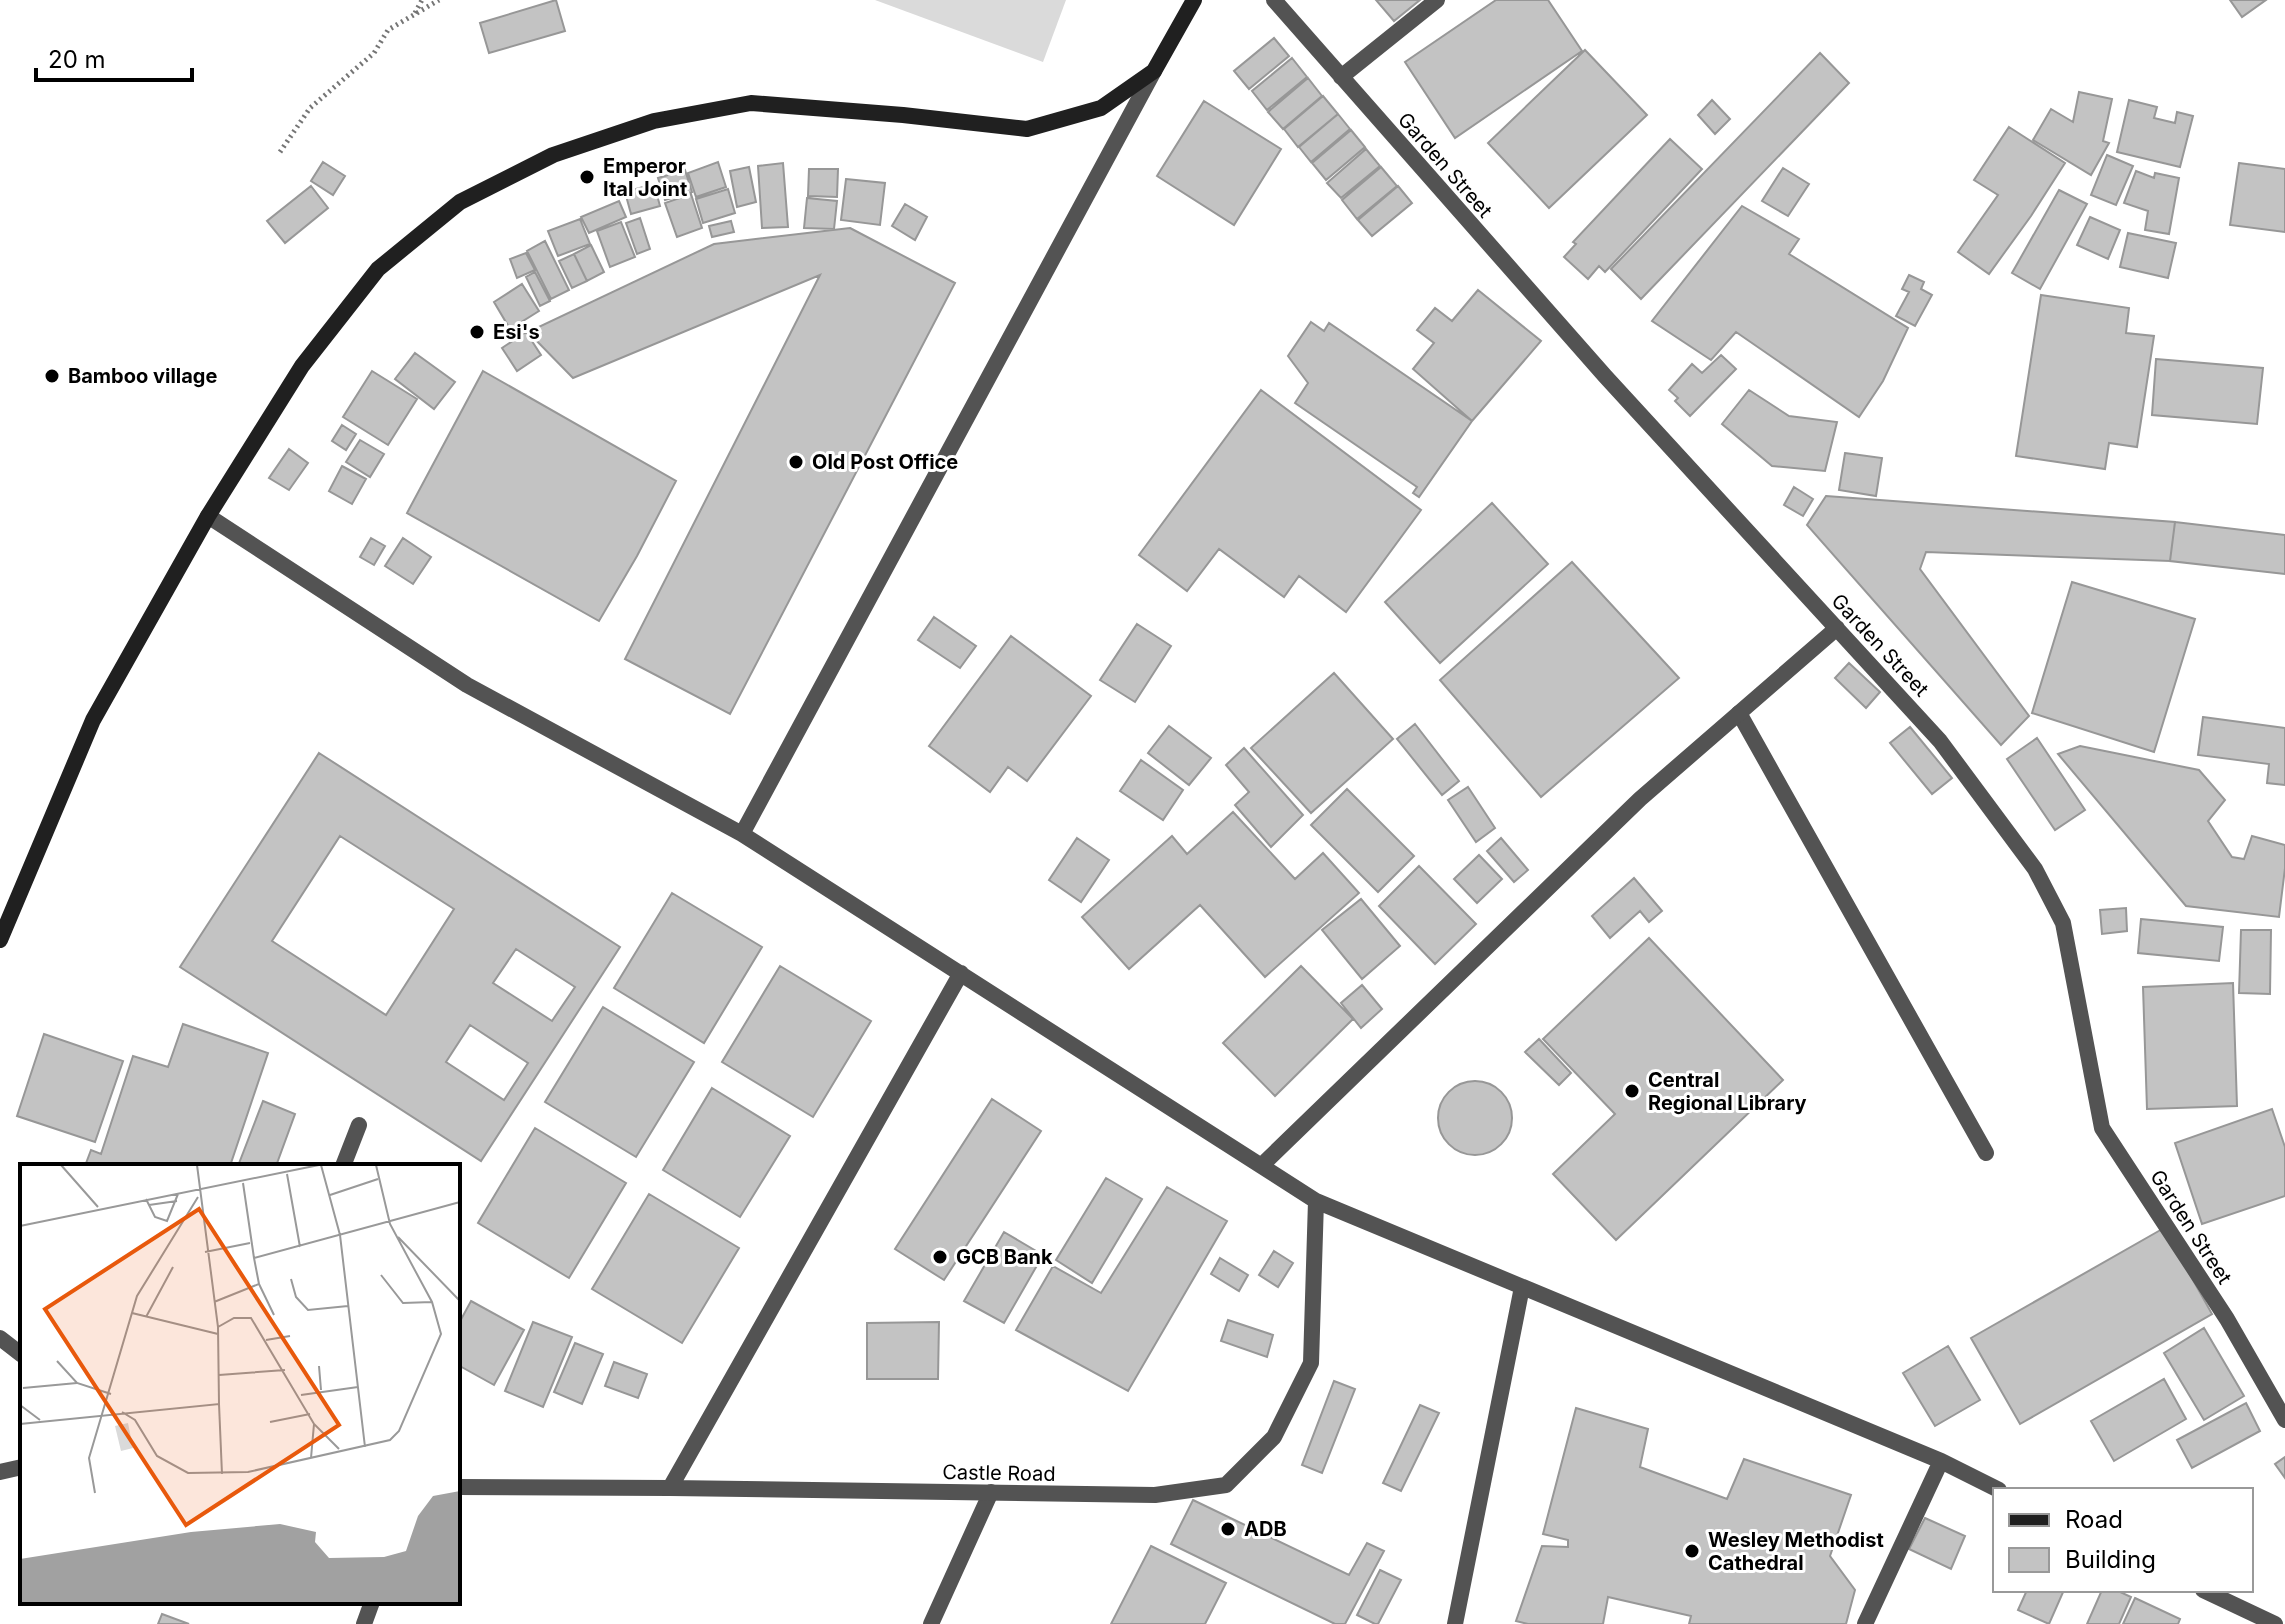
<svg xmlns="http://www.w3.org/2000/svg" width="2285" height="1624" viewBox="0 0 2285 1624" font-family="Inter,sans-serif">
  <style>
    .green { fill: #dadada }
    .building { fill: #c3c3c3; stroke: #979797; stroke-width: 2; fill-rule: evenodd }
    .lines { fill: none; stroke-linecap: round; stroke-linejoin: round }
    .path { stroke: #757575; stroke-width: 5; stroke-dasharray: 2 4; stroke-linecap: butt }
    .lane { stroke: #535353; stroke-width: 16 }
    .street { stroke: #535353; stroke-width: 16 }
    .secondary { stroke: #202020; stroke-width: 16 }
    .poi-dot { fill: #000; stroke: #fff; stroke-width: 3 }
    .labels { text-anchor: middle; dominant-baseline: central; stroke-width: 6; stroke-linejoin: round; paint-order: stroke }
    .street-label { font-size: 20px; fill: #000; stroke: #fff }
    .poi-label { font-size: 20px; font-weight: bold; fill: #000; stroke: #fff; text-anchor: start }
    .inset-road { fill: none; stroke: #999; stroke-width: 2 }
    .view { fill: #e8590c; fill-opacity: 0.15; stroke: #e8590c; stroke-width: 4 }
    .inset-edge { fill: none; stroke: #000; stroke-width: 4 }
  </style>
  <rect width="100%" height="100%" fill="#fff"/>
  <!-- green -->
  <path class="green" d="M875,0H1066L1043,62Z"/>
  <!-- building -->
  <path class="building" d="M556,0L565,31L489,53L480,23Z
    M1376,0H1420L1394,21Z
    M1496,0H1548L1582,51L1455,138L1405,62Z
    M2230,0H2266L2242,17Z
    M1274,38L1289,56L1249,89L1234,71Z
    M1585,50L1647,115L1549,208L1488,143Z
    M1820,53L1849,83L1641,299L1611,269Z
    M1292,58L1307,77L1267,110L1252,91Z
    M1308,78L1322,96L1283,129L1268,112Z
    M2079,92L2112,99L2103,141L2109,143L2091,175L2033,140L2051,109L2073,122Z
    M1323,96L1338,114L1298,147L1284,129Z
    M1712,100L1730,119L1715,134L1698,115Z
    M2129,100L2157,107L2154,118L2175,123L2177,112L2193,116L2180,167L2117,152Z
    M1204,101L1281,149L1234,225L1157,176Z
    M1338,114L1350,129L1311,162L1299,147Z
    M2009,127L2065,163L2031,216L1989,274L1958,252L1998,195L1974,180Z
    M1351,130L1365,147L1326,180L1312,163Z
    M1670,139L1702,169L1605,272L1599,266L1588,279L1564,257L1576,244L1573,242Z
    M1366,149L1380,166L1341,198L1327,183Z
    M2107,155L2133,166L2116,205L2091,195Z
    M323,162L345,176L333,195L311,181Z
    M718,162L726,187L696,197L688,173Z
    M783,163L788,227L762,228L758,166Z
    M2239,163L2285,169V232L2230,225Z
    M749,167L756,202L737,207L730,171Z
    M1381,167L1397,186L1357,219L1342,200Z
    M1783,168L1809,184L1788,216L1762,201Z
    M809,169H838L837,197L808,196Z
    M685,170L692,192L665,200L658,178Z
    M2136,171L2154,178L2155,173L2179,178L2169,234L2145,230L2148,211L2124,203Z
    M846,179L885,183L880,225L841,220Z
    M654,184L660,206L631,214L625,192Z
    M311,186L328,208L285,243L267,221Z
    M1398,186L1412,203L1372,236L1358,220Z
    M728,189L735,213L703,223L696,199Z
    M2059,190L2087,204L2040,289L2012,273Z
    M691,194L702,228L677,237L665,203Z
    M807,198L837,201L834,229L804,228Z
    M619,201L626,217L589,233L581,217Z
    M905,204L927,217L915,240L892,226Z
    M1742,206L1799,239L1789,254L1908,328L1883,381L1859,417L1736,332L1711,360L1652,321Z
    M2090,217L2120,230L2108,259L2077,245Z
    M640,218L650,249L637,254L626,223Z
    M580,219L590,244L558,256L548,231Z
    M731,221L734,232L712,237L709,226Z
    M621,222L635,257L610,267L597,231Z
    M850,228L955,283L730,714L625,659L820,275L573,378L528,332L714,244Z
    M2128,233L2176,243L2168,278L2120,267Z
    M545,241L569,290L551,299L527,251Z
    M591,245L604,272L587,281L574,254Z
    M526,253L535,270L517,278L510,259Z
    M574,254L587,281L572,288L559,261Z
    M535,272L550,301L540,306L526,277Z
    M1909,275L1924,282L1921,289L1932,295L1915,326L1896,316L1909,292L1902,289Z
    M522,284L539,311L510,329L494,302Z
    M1478,290L1541,341L1472,421L1413,369L1434,343L1417,330L1435,308L1452,321Z
    M2041,295L2129,308L2126,333L2154,336L2137,447L2109,443L2105,469L2016,456Z
    M1311,322L1324,331L1329,323L1472,421L1419,497L1413,493L1417,487L1295,403L1308,383L1288,356Z
    M526,332L541,355L517,371L502,348Z
    M415,353L455,382L434,409L395,379Z
    M1721,355L1736,369L1690,416L1675,401L1678,398L1669,390L1692,364L1702,373Z
    M2156,359L2263,368L2257,424L2152,415Z
    M372,371L417,399L388,445L343,417Z
    M483,371L676,481L637,556L599,621L407,513Z
    M1261,390L1421,510L1346,612L1299,576L1284,597L1219,549L1187,591L1139,555Z
    M1749,390L1789,416L1837,422L1825,471L1772,466L1722,424Z
    M342,425L356,434L346,450L332,441Z
    M360,440L384,454L370,477L346,462Z
    M289,449L308,463L289,490L269,478Z
    M1845,453L1882,458L1876,496L1839,490Z
    M342,466L366,479L352,504L329,491Z
    M1794,487L1813,499L1803,516L1784,505Z
    M1826,496L2175,522L2170,561L1926,552L1920,569L2029,716L2001,745L1807,525Z
    M1492,503L1548,564L1440,663L1385,602Z
    M2175,522L2285,535V574L2170,561Z
    M371,538L385,546L374,565L360,557Z
    M403,538L431,557L413,584L385,566Z
    M1572,562L1679,678L1541,797L1440,680Z
    M2072,582L2195,619L2154,752L2032,713Z
    M934,617L976,646L960,668L918,640Z
    M1137,624L1171,646L1135,702L1100,680Z
    M1011,636L1091,696L1027,781L1008,767L990,792L929,746Z
    M1849,663L1880,692L1866,708L1835,678Z
    M1334,673L1393,739L1311,813L1251,748Z
    M2203,717L2285,728V785L2267,783L2269,764L2198,755Z
    M1415,724L1459,781L1442,795L1397,739Z
    M1169,726L1211,758L1189,785L1148,753Z
    M1910,727L1952,778L1932,794L1890,743Z
    M2037,738L2085,810L2055,830L2007,759Z
    M2080,746L2199,770L2225,800L2208,821L2232,857L2244,859L2252,836L2285,845V868L2279,917L2186,906L2058,754Z
    M1244,748L1303,815L1271,847L1235,805L1249,792L1226,765Z
    M319,753L620,947L481,1161L180,967ZM340,836L454,909L386,1015L272,941ZM516,949L575,987L552,1021L493,983ZM470,1025L528,1063L504,1100L446,1062Z
    M1141,760L1183,790L1163,820L1120,791Z
    M1468,787L1495,828L1476,842L1448,800Z
    M1347,789L1414,856L1378,892L1311,825Z
    M1233,812L1295,879L1323,853L1359,893L1265,977L1200,905L1129,969L1082,917L1172,836L1187,854Z
    M1077,838L1109,860L1081,902L1049,880Z
    M1501,838L1528,870L1514,882L1487,851Z
    M1479,855L1502,879L1477,903L1454,879Z
    M1419,866L1476,924L1435,964L1379,906Z
    M1634,878L1662,911L1649,922L1640,911L1610,938L1592,916Z
    M672,893L762,947L704,1043L614,988Z
    M1361,899L1400,946L1362,979L1322,930Z
    M2126,908L2127,931L2102,934L2100,910Z
    M2141,919L2223,927L2219,961L2138,953Z
    M2241,930H2271L2270,994L2239,993Z
    M1649,938L1783,1080L1616,1240L1553,1174L1615,1114L1543,1039Z
    M780,966L871,1021L813,1117L722,1062Z
    M1301,966L1353,1019L1275,1096L1223,1043Z
    M2233,983L2237,1106L2147,1109L2143,987Z
    M1362,985L1382,1009L1361,1028L1341,1003Z
    M603,1007L694,1062L636,1157L545,1102Z
    M183,1024L268,1053L230,1166H85L91,1150L101,1154L133,1056L168,1067Z
    M44,1034L123,1061L95,1142L17,1116Z
    M1539,1039L1571,1073L1559,1085L1525,1052Z
    M1438 1118a37 37 0 1 1 74 0a37 37 0 1 1-74 0Z
    M712,1088L790,1136L740,1217L663,1170Z
    M992,1099L1041,1131L944,1280L895,1249Z
    M263,1101L295,1114L276,1166H238Z
    M2272,1109L2285,1147V1196L2202,1224L2175,1143Z
    M535,1128L626,1183L569,1278L478,1223Z
    M1106,1178L1142,1199L1092,1283L1056,1260Z
    M1167,1187L1227,1221L1128,1391L1016,1330L1053,1266L1101,1293Z
    M649,1194L739,1248L682,1343L592,1289Z
    M2164,1228L2212,1314L2020,1424L1971,1338Z
    M1004,1232L1043,1255L1004,1323L964,1301Z
    M1274,1251L1293,1263L1278,1287L1259,1275Z
    M1220,1258L1248,1275L1239,1291L1211,1274Z
    M471,1301L524,1330L494,1385L458,1365V1325Z
    M1228,1320L1273,1335L1267,1357L1221,1341Z
    M533,1322L572,1337L543,1407L505,1391Z
    M939,1322L938,1379H867V1323Z
    M2204,1328L2244,1396L2204,1420L2164,1353Z
    M575,1343L603,1354L582,1404L554,1392Z
    M1948,1346L1980,1400L1935,1426L1903,1373Z
    M614,1362L647,1374L638,1398L605,1386Z
    M2164,1379L2186,1419L2114,1461L2091,1421Z
    M1334,1381L1355,1389L1322,1473L1302,1465Z
    M2246,1403L2260,1431L2192,1468L2177,1440Z
    M1420,1405L1439,1413L1401,1491L1383,1483Z
    M1576,1408L1648,1429L1640,1467L1727,1499L1744,1459L1851,1495L1830,1556L1855,1590L1846,1624H1689L1691,1616L1608,1597L1603,1624H1528L1516,1621L1542,1546L1568,1547V1540L1543,1534Z
    M2285,1457V1478L2275,1464Z
    M1193,1500L1349,1575L1367,1543L1384,1551L1345,1624H1335L1171,1544Z
    M1925,1518L1965,1536L1951,1569L1909,1549Z
    M1151,1546L1226,1583L1205,1624H1111Z
    M1380,1570L1401,1580L1378,1624H1375L1357,1615Z
    M2027,1590H2064L2049,1624L2018,1610Z
    M2102,1590H2116L2131,1597L2119,1624H2087Z
    M2135,1598L2180,1619L2178,1624H2123Z
    M162,1614L189,1624H158Z"/>
  <g class="lines">
    <!-- path -->
    <path class="path" d="M415,13L422,0
      M280,152L310,108L374,53L388,30L439,0"/>
    <!-- lane -->
    <path class="lane" d="M1739,713L1986,1153
      M343,1166L359,1125
      M931,1624L991,1492"/>
    <!-- street -->
    <path class="street" d="M1274,0L1605,376L1940,741L2035,869L2063,923L2102,1128L2227,1319L2285,1420
      M1341,77L1437,0
      M208,516L467,685L742,834L1154,71
      M742,834L1316,1201L1941,1461L1999,1490
      M1262,1165L1640,799L1837,628
      M0,1338L22,1355
      M0,1472L22,1467
      M458,1487L670,1488L1155,1495L1226,1485L1274,1437L1311,1363L1316,1201
      M670,1488L961,973
      M2203,1590L2275,1624
      M364,1624L372,1602
      M1455,1624L1522,1287
      M1865,1624L1941,1461"/>
    <!-- secondary -->
    <path class="secondary" d="M0,940L93,720L208,516L302,366L378,269L460,202L553,155L654,121L751,103L903,115L1027,129L1101,108L1154,71L1194,0"/>
  </g>
  <!-- markers -->
  <g class="poi-dot">
    <circle cx="587" cy="177" r="8"/>
    <circle cx="477" cy="332" r="8"/>
    <circle cx="52" cy="376" r="8"/>
    <circle cx="796" cy="462" r="8"/>
    <circle cx="1632" cy="1091" r="8"/>
    <circle cx="940" cy="1257" r="8"/>
    <circle cx="1228" cy="1529" r="8"/>
    <circle cx="1692" cy="1551" r="8"/>
  </g>
  <g class="labels">
    <!-- street labels -->
    <g class="street-label">
      <text transform="translate(1445 165) rotate(49)">Garden Street</text>
      <text transform="translate(1880 645) rotate(47)">Garden Street</text>
      <text transform="translate(2191 1227) rotate(57)">Garden Street</text>
      <text transform="translate(999 1473) rotate(1)">Castle Road</text>
    </g>
    <!-- poi labels -->
    <g class="poi-label">
      <text x="603" y="166">Emperor<tspan x="603" dy="23">Ital Joint</tspan></text>
      <text x="493" y="332">Esi's</text>
      <text x="68" y="376">Bamboo village</text>
      <text x="812" y="462">Old Post Office</text>
      <text x="1648" y="1080">Central<tspan x="1648" dy="23">Regional Library</tspan></text>
      <text x="956" y="1257">GCB Bank</text>
      <text x="1244" y="1529">ADB</text>
      <text x="1708" y="1540">Wesley Methodist<tspan x="1708" dy="23">Cathedral</tspan></text>
    </g>
  </g>
  <!-- overview -->
  <g transform="translate(20 1164)">
    <rect width="440" height="440" fill="#fff"/>
    <path d="M108,259L113,284L101,287L95,262Z" fill="#dadada"/>
    <path d="M440,327V439H0V395L171,368L260,360L296,368L295,378L309,394L364,393L386,387L398,352L413,332Z" fill="#a1a1a1"/>
    <path class="inset-road" d="M41,1L78,43M177,1L198,163L199,240M301,1L320,71L345,283M267,10L280,83M223,19L234,94M310,31L358,15M126,35L135,53L147,57L158,30M129,41L157,37M0,62L299,1M378,73L440,137M185,88L230,79M361,111L383,139L412,138M271,115L276,133L288,146L328,142M239,120L254,151M194,138L239,120L234,94L440,38M112,149L198,170M126,153L153,103M198,163L214,154H231L294,260L319,285M246,176L270,172M37,197L57,219L91,230M299,202L301,226M199,211L265,206M3,224L57,219M281,231L338,223M0,241L20,256M102,248L115,256L137,292L168,309L228,308L370,276L379,267L421,170L412,138L370,60L356,1M250,258L290,250M0,260L199,240L202,310M291,294L294,260M75,329L69,294L117,132L178,33"/>
    <path class="view" d="M179,45L319,261L166,361L25,145Z"/>
    <rect width="440" height="440" class="inset-edge"/>
  </g>
  <!-- legend -->
  <rect x="1993" y="1488" width="260" height="104" fill="#ffffff" stroke="#999999" stroke-width="2"/>
  <rect x="2009" y="1514" width="40" height="12" fill="#202020" stroke="#999999" stroke-width="2"/>
  <text x="2065" y="1528" font-size="24" fill="#000000">Road</text>
  <rect x="2009" y="1548" width="40" height="24" fill="#c3c3c3" stroke="#999999" stroke-width="2"/>
  <text x="2065" y="1568" font-size="24" fill="#000000">Building</text>
  <!-- scale -->
  <path d="M36 68v12h156v-12" fill="none" stroke="#000000" stroke-width="4"/>
  <text x="48" y="68" font-size="24" fill="#000000" stroke="#ffffff" stroke-width="6" paint-order="stroke">20 m</text>
</svg>
